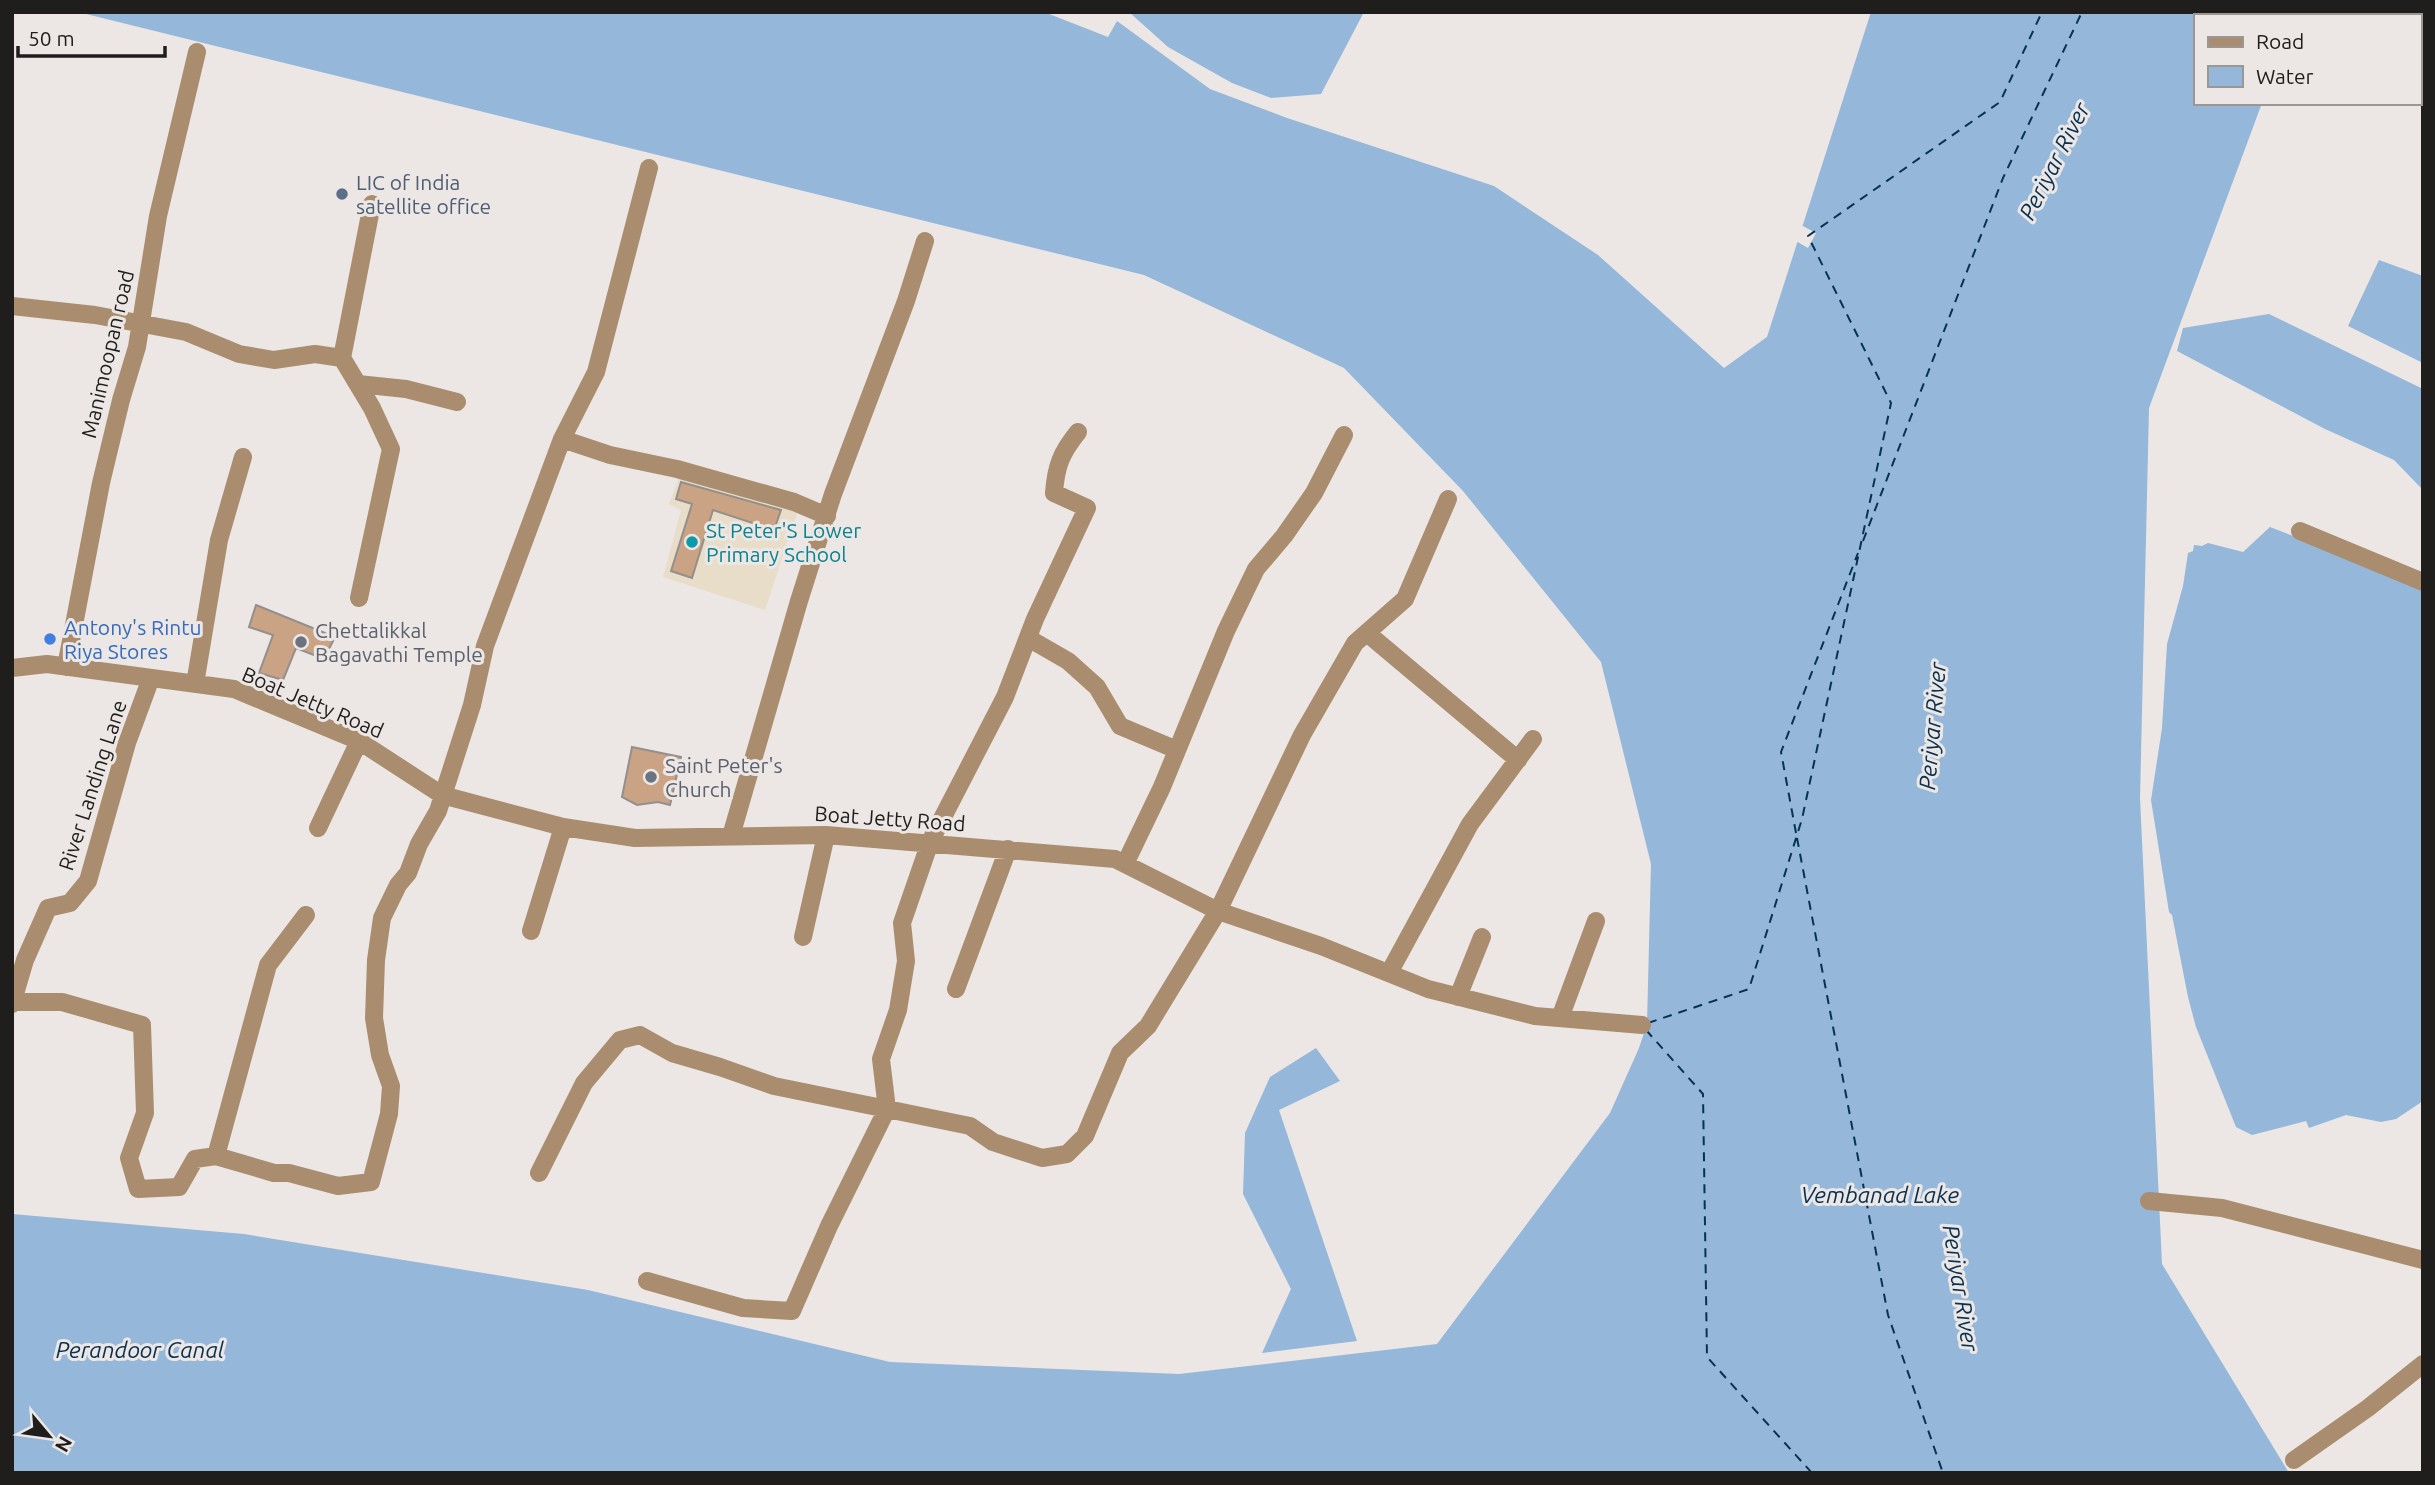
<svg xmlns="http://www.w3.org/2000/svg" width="2435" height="1485" viewBox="0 0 2435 1485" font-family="Ubuntu,sans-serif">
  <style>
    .education { fill: #e8ddc8 }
    .water { fill: #94b7da }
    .pier { fill: #ece7e4 }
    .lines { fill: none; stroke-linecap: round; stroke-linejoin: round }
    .ferry { stroke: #083253; stroke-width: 2; stroke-dasharray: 9 7; stroke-linecap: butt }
    .building { fill: #caa284; stroke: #938f8c; stroke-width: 2 }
    .minor { stroke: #a98d6e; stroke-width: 18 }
    .service-dot { fill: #5c6f8a; stroke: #ece7e4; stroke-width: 2.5 }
    .culture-dot { fill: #0f9aa8; stroke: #ece7e4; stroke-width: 2.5 }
    .shop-dot { fill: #3f7fe0; stroke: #ece7e4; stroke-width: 2.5 }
    .worship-dot { fill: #6b7280; stroke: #ece7e4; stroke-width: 2.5 }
    .labels { text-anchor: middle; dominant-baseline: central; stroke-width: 6; stroke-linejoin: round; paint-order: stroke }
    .service-label { font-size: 21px; fill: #4e5e75; stroke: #ece7e4; text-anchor: start }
    .street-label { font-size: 21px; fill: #201e1d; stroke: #ece7e4 }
    .culture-label { font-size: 21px; fill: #0d838f; stroke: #ece7e4; text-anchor: start }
    .shop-label { font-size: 21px; fill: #366cbe; stroke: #ece7e4; text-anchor: start }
    .worship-label { font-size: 21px; fill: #5b616d; stroke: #ece7e4; text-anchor: start }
    .water-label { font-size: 23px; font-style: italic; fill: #083253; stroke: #ece7e4 }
  </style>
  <rect width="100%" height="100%" fill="#ece7e4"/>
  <!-- education -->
  <path class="education" d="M680,475L799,507L765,610L663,577L681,510L669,504Z"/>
  <!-- water -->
  <path class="water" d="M78,12H1044L1108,37L1117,21L1210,89L1287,118L1494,186L1598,255L1724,368L1767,337L1871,12H2297L2296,16H2195V103H2262L2149,408L2140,798L2162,1264L2289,1473H12V1214L244,1234L588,1290L890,1362L1179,1374L1437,1344L1610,1113L1639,1048L1647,1024L1651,864L1601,662L1463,491L1344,368L1144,275Z
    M1129,12H1364L1321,94L1271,98L1232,83L1168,47Z
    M2315,12H2423V90L2419,89V16H2314Z
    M2379,260L2423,276V363L2348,326Z
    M2269,314L2423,389V490L2394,460L2325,429L2177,351L2183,328Z
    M2270,527L2390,574L2423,591V1101L2396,1119L2381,1122L2346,1115L2309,1128L2306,1121L2252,1135L2236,1127L2196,1027L2188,997L2172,915L2169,912L2151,800L2162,728L2167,644L2183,586L2188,553L2193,551L2194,545L2202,546L2208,543L2243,552Z
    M1316,1048L1340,1081L1279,1110L1357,1341L1262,1353L1291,1289L1243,1194L1245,1133L1270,1077Z"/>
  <!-- pier -->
  <path class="pier" d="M1799,224L1816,233L1808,248L1794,240Z"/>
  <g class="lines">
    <!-- ferry -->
    <path class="ferry" d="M1863,541L2003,178L2082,12
      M1796,833L1781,752L1858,553
      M1797,838L1888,1315L1943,1473
      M1648,1023L1749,989L1802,819L1891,403L1808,236L2000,102L2042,12
      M1646,1030L1703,1094L1707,1357L1812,1473"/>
  </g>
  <!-- building -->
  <path class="building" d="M681,482L781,510L774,530L713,510L692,578L671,571L692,504L676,499Z
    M256,605L335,637L324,659L296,648L283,680L259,673L273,635L249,627Z
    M632,747L681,757L670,805L658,802L637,805L622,797Z"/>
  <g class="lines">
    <!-- minor -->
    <path class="minor" d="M12,306L95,315L186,332L239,354L274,360L315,354L342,358L372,204
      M342,358L372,408L391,449L359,598
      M358,384L406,389L457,402
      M562,439L610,455L677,469L794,502L827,516
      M2300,531L2423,582
      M1367,633L1518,760
      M1028,638L1068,661L1097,687L1120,726L1177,750
      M66,667L101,483L121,400L137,347L158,216L197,52
      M12,668L47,664L234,689L359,741L442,795L563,827L635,838L826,835L1115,859L1218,911L1321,946L1428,989L1535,1016L1642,1025
      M195,684L219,540L243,457
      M318,828L359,741
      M731,836L799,601L833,494L906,301L925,241
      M1125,864L1162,787L1226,631L1256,569L1284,536L1314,493L1344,435
      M531,931L563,827
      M803,937L826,835
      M1389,973L1470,824L1533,739
      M956,989L1008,849
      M1458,997L1482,937
      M13,1002H62L142,1025L145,1113L129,1158L138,1189L179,1187L195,1159L216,1156L274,1173H289L338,1186L371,1182L389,1114L391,1086L380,1055L374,1018L376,960L382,918L398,885L408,873L419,844L438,811L472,705L485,646L562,439L596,372L649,168
      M12,1004L25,960L48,908L70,903L88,881L127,743L151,678
      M1560,1018L1596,921
      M216,1156L268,965L306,915
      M539,1173L584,1083L620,1040L640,1035L672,1053L720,1067L774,1086L887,1109L881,1059L898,1010L906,961L902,923L930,842L1005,697L1035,619L1087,508L1054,493C1056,466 1061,453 1078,432
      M2149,1201L2222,1208L2423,1260
      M647,1281L743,1308L792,1311L829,1226L887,1109L970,1126L993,1142L1042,1158L1067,1154L1085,1136L1120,1053L1148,1026L1218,911L1302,735L1355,643L1405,599L1448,499
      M2294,1460L2368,1408L2423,1364"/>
  </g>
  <!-- markers -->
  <circle class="service-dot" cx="342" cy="194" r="7"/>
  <circle class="culture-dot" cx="692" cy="542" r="7"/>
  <circle class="shop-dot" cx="50" cy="639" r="7"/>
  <g class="worship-dot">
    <circle cx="301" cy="642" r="7"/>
    <circle cx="651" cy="777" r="7"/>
  </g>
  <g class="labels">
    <!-- service labels -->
    <g class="service-label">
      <text x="356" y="182">LIC of India<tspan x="356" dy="24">satellite office</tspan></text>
    </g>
    <!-- street labels -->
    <g class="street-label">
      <text transform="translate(107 354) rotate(-77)">Manimoopan road</text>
      <text transform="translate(313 702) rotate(23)">Boat Jetty Road</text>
      <text transform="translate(92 785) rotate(-72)">River Landing Lane</text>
      <text transform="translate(890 818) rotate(4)">Boat Jetty Road</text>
    </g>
    <!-- culture labels -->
    <g class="culture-label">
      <text x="706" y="530">St Peter'S Lower<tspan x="706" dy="24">Primary School</tspan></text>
    </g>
    <!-- shop labels -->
    <g class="shop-label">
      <text x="64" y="627">Antony's Rintu<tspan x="64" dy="24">Riya Stores</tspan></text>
    </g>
    <!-- worship labels -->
    <g class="worship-label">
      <text x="315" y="630">Chettalikkal<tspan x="315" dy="24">Bagavathi Temple</tspan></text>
      <text x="665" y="765">Saint Peter's<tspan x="665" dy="24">Church</tspan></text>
    </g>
    <!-- water labels -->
    <g class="water-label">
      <text transform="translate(2054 161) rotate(-63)">Periyar River</text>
      <text transform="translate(1932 726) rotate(-85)">Periyar River</text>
      <text x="1880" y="1194">Vembanad Lake</text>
      <text transform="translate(1961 1288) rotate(81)">Periyar River</text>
      <text x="140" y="1349">Perandoor Canal</text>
    </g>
  </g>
  <!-- border -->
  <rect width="2435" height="1485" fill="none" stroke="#201e1d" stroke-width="28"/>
  <!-- legend -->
  <rect x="2194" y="14" width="228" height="91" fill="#ece7e4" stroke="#9a9794" stroke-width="2"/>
  <rect x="2208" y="37" width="35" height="10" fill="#a98d6e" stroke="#9a9794" stroke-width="2"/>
  <text x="2256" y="49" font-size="21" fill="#201e1d">Road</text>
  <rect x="2208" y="66" width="35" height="21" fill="#94b7da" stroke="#9a9794" stroke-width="2"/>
  <text x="2256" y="84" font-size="21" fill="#201e1d">Water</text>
  <!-- north arrow -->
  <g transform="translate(49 1436) rotate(119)" stroke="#ece7e4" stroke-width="5" paint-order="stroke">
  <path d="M0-5L12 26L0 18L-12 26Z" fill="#201e1d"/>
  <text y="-10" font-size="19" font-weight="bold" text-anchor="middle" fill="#201e1d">N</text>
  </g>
  <!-- scale -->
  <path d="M18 46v10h147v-10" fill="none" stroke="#201e1d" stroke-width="3.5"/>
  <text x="28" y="46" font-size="21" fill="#201e1d" stroke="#ece7e4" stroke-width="5" paint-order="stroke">50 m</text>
</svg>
